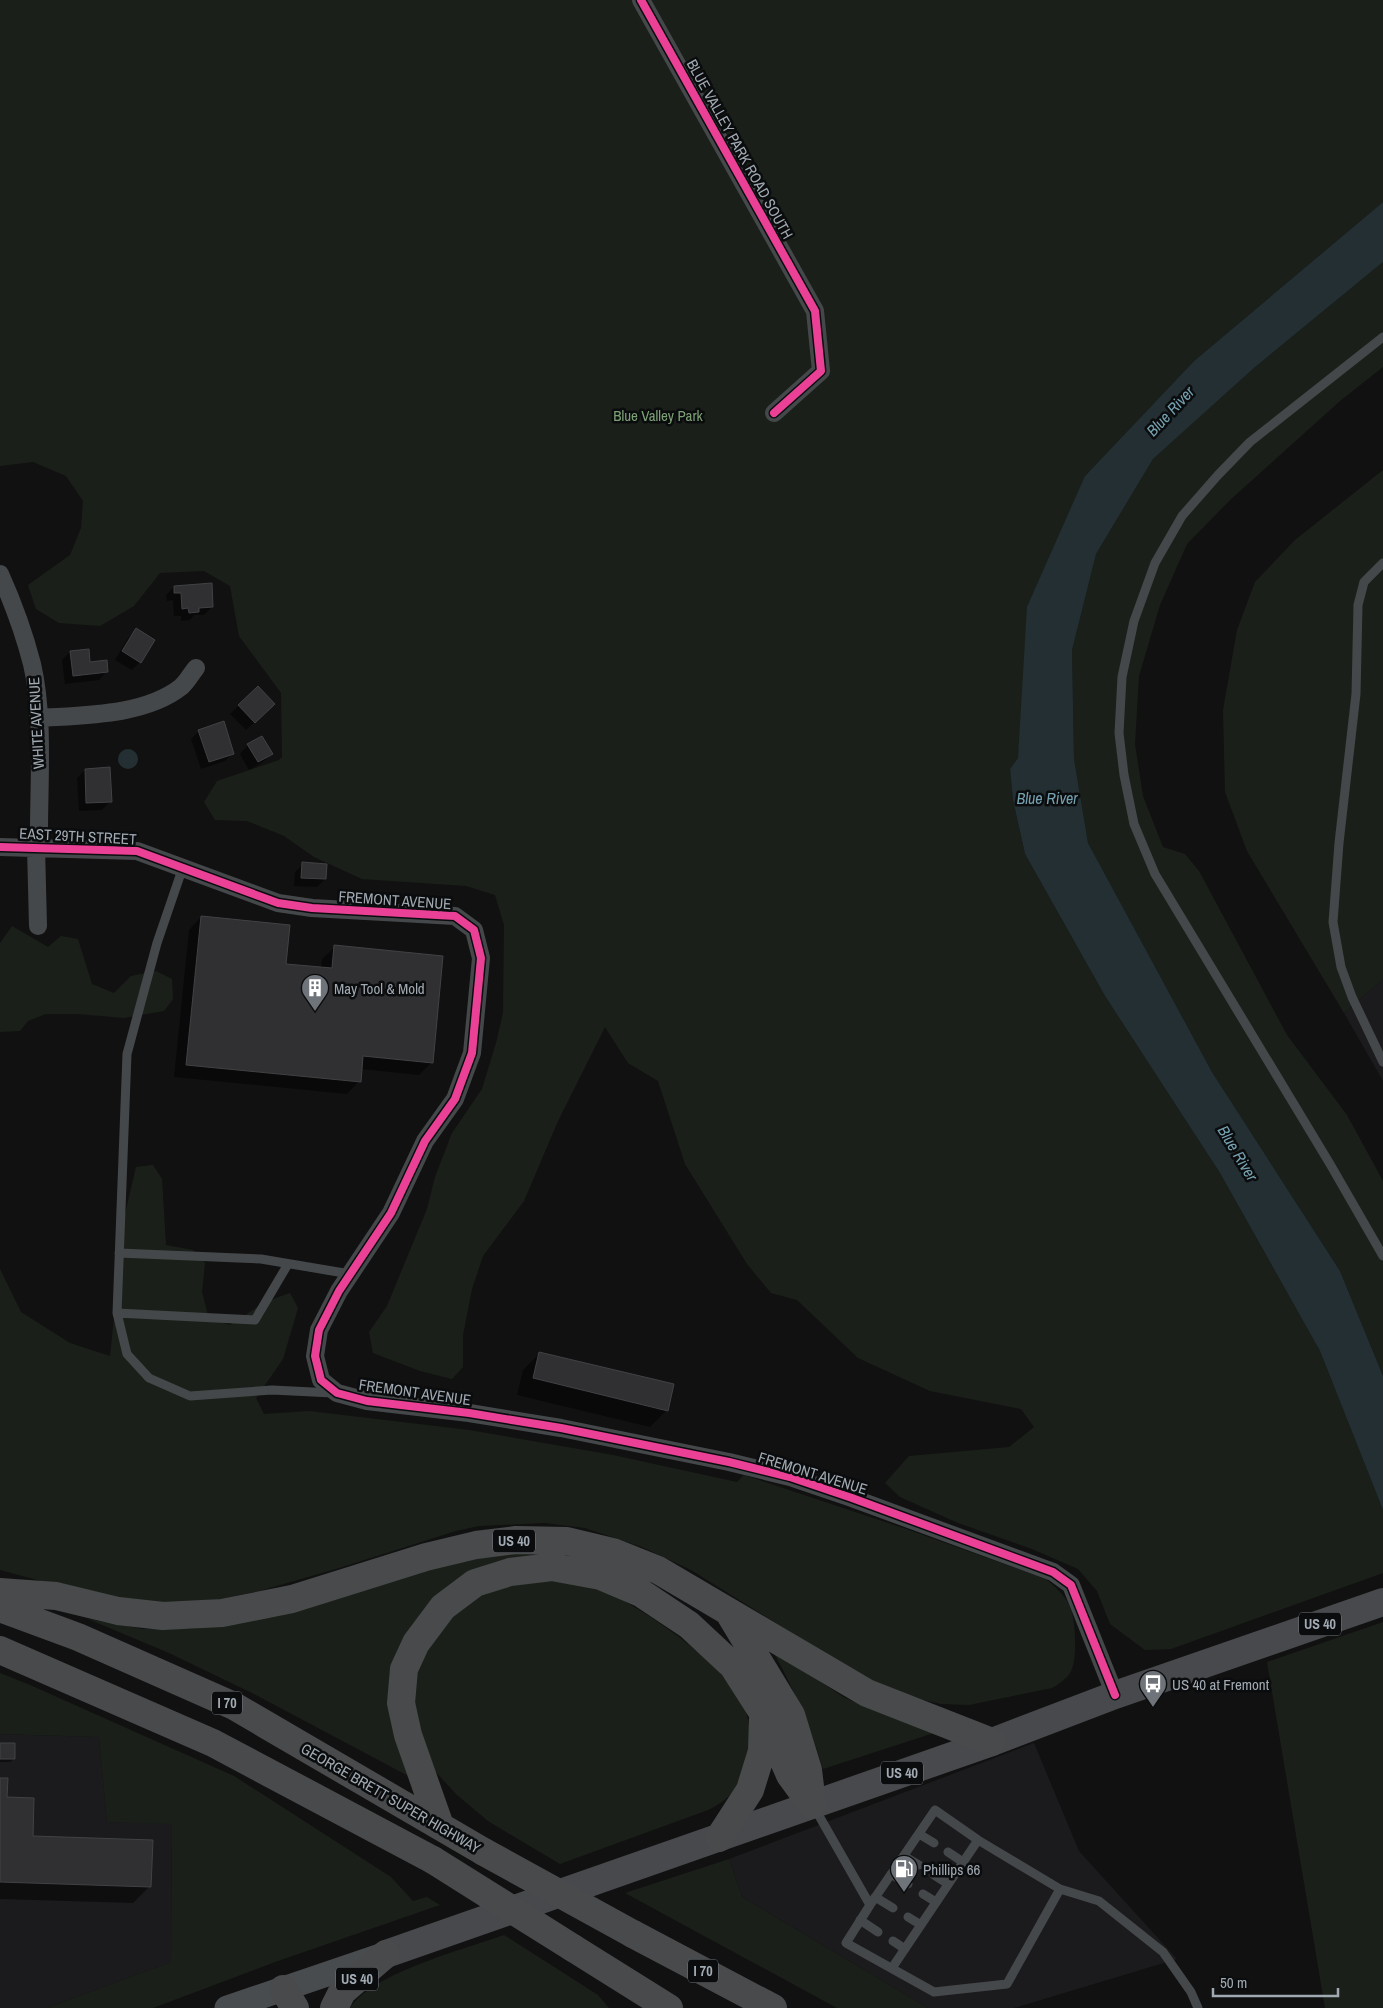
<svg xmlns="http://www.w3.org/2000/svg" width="1383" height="2008" viewBox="0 0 1383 2008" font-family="'Archivo Narrow',sans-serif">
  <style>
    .built { fill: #1b1b1d }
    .green { fill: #1a2019 }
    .water { fill: #242f33 }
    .shadow { fill: #0007 }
    .building { fill: #303032; stroke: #404245 }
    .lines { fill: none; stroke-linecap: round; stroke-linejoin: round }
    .lane { stroke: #45484a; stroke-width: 9 }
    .street { stroke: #45484a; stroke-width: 18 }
    .secondary { stroke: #494c4e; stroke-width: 25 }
    .primary { stroke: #47494c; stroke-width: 28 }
    .highway { stroke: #484a4c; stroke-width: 28 }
    .highway-bridge { stroke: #484a4c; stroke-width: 28 }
    .cycleway-casing { stroke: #0b0c0d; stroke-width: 11 }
    .cycleway { stroke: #ea4096; stroke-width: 8 }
    .labels { text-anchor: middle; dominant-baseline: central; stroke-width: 5; stroke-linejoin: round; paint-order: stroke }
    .shield { fill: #0b0c0d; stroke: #747b81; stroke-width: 1 }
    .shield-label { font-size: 14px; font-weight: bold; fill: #a1aab3 }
    .street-label { font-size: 15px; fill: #a1aab3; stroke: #0b0c0d }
    .park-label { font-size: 15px; fill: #7ca076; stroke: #0b0c0d }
    .poi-label { font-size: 15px; fill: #a1aab3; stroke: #0b0c0d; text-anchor: start }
    .water-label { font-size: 16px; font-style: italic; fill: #75a1b1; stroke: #0b0c0d }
  </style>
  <rect width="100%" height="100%" fill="#111"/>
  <!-- built -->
  <path class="built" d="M1383,979V1081L1344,1013Z
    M0,1734L99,1737L107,1822L172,1823L171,1962L47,2008H0Z
    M1034,1743L1079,1851L1177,1959L1014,2008H928L742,1897L729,1859Z"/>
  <!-- green -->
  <path class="green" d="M0,0H1383V202L1194,361L1085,476L1021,725L1018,758L1010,769L1013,800L1025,854L1105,996L1220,1173L1320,1351L1383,1510V1573L1171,1649L1145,1650L1110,1624L1097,1591L1078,1569L1032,1549L958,1523L900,1497L885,1483L909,1456L1009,1447L1034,1427L1021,1409L930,1391L858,1358L797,1300L771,1293L747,1264L685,1164L658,1081L628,1063L605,1027L558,1121L524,1201L483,1256L472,1289L463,1335V1367L452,1379L420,1371L373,1353L369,1332L387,1306L427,1209L435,1177L452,1133L482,1089L496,1043L503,1013L504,925L495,895L466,886L362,879L314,857L284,836L247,821L215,820L204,802L217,781L279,760L282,757L281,693L239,636L230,586L204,571L160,573L134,606L100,626L59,623L36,609L28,585L70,555L81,528L83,501L66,476L33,462L0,466Z
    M1383,262V367L1340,401L1230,500L1187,544L1160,605L1139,676L1135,744L1143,796L1163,847L1185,854L1199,871L1287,1035L1347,1115L1383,1181V1376L1340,1271L1212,1072L1088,843L1074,759L1072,650L1096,554L1153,459L1254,368Z
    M1383,470V979L1344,1013L1247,851L1225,792L1223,710L1237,630L1255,582L1295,540Z
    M12,926L48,947L61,936L78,939L92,984L114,993L131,976L156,971L172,979L173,999L164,1011L124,1018L78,1014H46L28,1021L20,1031L0,1032V943Z
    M153,1165L162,1179L166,1245L193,1250L205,1263L202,1292L209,1319L230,1325L265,1302L290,1293L298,1308L283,1359L256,1398L264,1414L309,1411L469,1430L613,1455L737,1482L744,1475L909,1530L1046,1579C1055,1587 1064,1594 1069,1605C1076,1617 1078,1662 1070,1673C1065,1680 1059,1684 1052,1688L969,1705L941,1704L906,1696L858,1674L691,1570L642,1547L585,1528L545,1523L479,1526L456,1531L336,1569L259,1591L221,1599L174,1603L132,1601L86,1593L0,1570V1269L21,1312L70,1343L110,1356L125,1214L136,1167Z
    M542,1550L590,1557L431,1601L404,1636L393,1667L414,1779L252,1693L169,1653L88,1619L143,1629H193L250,1621L444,1562Z
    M559,1580C569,1582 579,1582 589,1585C632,1599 722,1661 742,1702C751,1721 752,1741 746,1761C740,1787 732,1798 708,1810L560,1864L488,1821L457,1795L432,1768L413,1716L416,1664L445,1620L470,1600L499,1588L529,1581Z
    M1383,1622V2008H1325L1267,1662Z
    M773,1651L845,1698L891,1716L940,1731L823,1769C811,1727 794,1690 773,1651Z
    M0,1673L30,1685L234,1776L391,1877L413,1901L427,1897L440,1905L275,1962L153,2008H47L171,1962L172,1824L107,1822L99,1737L0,1734Z
    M729,1859L742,1897L928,2008H837L625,1893Z
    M504,1935L598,1995L609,2008H350C372,1973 465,1949 504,1935Z"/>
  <!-- water -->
  <path class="water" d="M1383,202V262L1254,368L1153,459L1096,554L1072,650L1074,759L1088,843L1212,1072L1340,1271L1383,1376V1510L1320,1351L1220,1173L1105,996L1025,854L1013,800L1010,769L1018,758L1027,607L1085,476L1194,361Z
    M118 759a10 10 0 1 1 20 0a10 10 0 1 1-20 0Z"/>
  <!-- shadow -->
  <path class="shadow" d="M174,587L212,607L204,615H194L190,620L181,621V616H174L173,600L167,601L166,595Z
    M136,630L140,662L132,670L115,660L128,638Z
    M70,652L89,663L107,671L99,680L65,684L62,660Z
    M258,687L274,704L246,730L230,714Z
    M199,731L233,753L225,761L201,769L191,739Z
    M262,737L271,754L263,762L249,770L240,754L248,745Z
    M85,770L110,802L102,810L79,811L77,778Z
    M303,864L325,879L317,887L294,886L295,872Z
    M201,917L285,965L321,968L322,959L335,947L432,1062L419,1075L361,1069L359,1081L347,1094L174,1077L189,930Z
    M540,1353L667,1410L650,1427L517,1395L523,1370Z
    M0,1745L14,1759L10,1762H0Z
    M0,1779L6,1798L32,1838L150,1886L133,1903L0,1899Z"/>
  <!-- building -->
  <path class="building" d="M212,583L213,607L199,608V612L189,613L188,608L182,609L181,593H174V586Z
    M136,628L155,640L141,663L122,651Z
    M89,649L90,662L107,660L108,672L73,676L70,651Z
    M258,686L275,704L255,723L238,705Z
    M224,721L234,754L209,762L198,730Z
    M262,736L273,754L258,762L247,744Z
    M110,767L112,802L86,803L85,769Z
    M302,862L327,864L326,879L301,878Z
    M201,916L290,925L286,964L332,968L334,945L443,956L433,1063L363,1056L361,1082L186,1065Z
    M539,1352L674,1384L668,1411L533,1378Z
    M0,1743H15V1759H0Z
    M0,1778H8L7,1797L34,1798L33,1836L153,1840L151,1887L0,1882Z"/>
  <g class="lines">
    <!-- lane -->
    <path class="lane" d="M1383,337L1250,442L1218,475L1182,516L1155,563L1134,621L1122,677L1119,733L1124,775L1134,824L1155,874L1330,1164L1383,1256
      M1383,563L1364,582L1358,605L1356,694L1339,843L1333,922L1341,967L1352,997L1383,1062
      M183,867L157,943L127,1054L117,1313L127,1354L149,1378L190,1396L272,1390L333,1393
      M119,1253L261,1259L350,1274
      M117,1313L255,1320L288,1264
      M814,1807L870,1905L846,1943L934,1992L1007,1984L1060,1889
      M919,1834L934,1843
      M948,1852L963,1862
      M904,1856L919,1865
      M891,1874L908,1884
      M934,1875L948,1884
      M923,1894L936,1902
      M875,1897L893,1908
      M870,1905L935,1810L978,1840L1060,1889L1099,1901L1163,1952L1191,1992L1198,2008
      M908,1917L921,1925
      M860,1920L878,1932
      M893,1941L905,1949
      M892,1968L978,1840"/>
    <!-- street -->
    <path class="street" d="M641,0L815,311L821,371L774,413
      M0,574C13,603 24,633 32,664C44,715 39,779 39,831L36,847L38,926
      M38,718C83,715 144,716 181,687C187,682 191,674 196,668
      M0,847L137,851L278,903L312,908L455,916L474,930L481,958L472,1053L455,1099L425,1141L391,1213L339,1291L319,1330L315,1356L321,1380L337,1393L367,1401L469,1413L561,1428L729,1462L790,1477L852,1498L1053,1572L1071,1585L1115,1695"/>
    <!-- secondary -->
    <path class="secondary" d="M227,2008L383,1955"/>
    <!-- primary -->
    <path class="primary" d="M386,1954L992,1742L1115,1695L1383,1602"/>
    <!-- highway -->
    <path class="highway" d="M0,1592L56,1596L118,1611L163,1616L222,1613L292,1599L426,1557L476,1545L516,1540L567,1541L613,1552L658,1570L867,1693L992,1742
      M0,1608L78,1637L234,1706L484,1852
      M731,1616L791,1715L808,1770L812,1803
      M0,1650L213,1743L433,1860
      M440,1826L408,1735L401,1703L404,1669L416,1643L443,1607L475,1583L510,1572L552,1567L601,1576L641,1593L689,1625L733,1666L763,1713L790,1775L812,1805
      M719,1838L750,1790L762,1751L763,1719
      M633,1934L773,2008
      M573,1948L669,2008
      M283,1989L295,2008
      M334,2008L342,1992L386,1954"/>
    <!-- highway-bridge -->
    <path class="highway-bridge" d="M484,1852L633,1934
      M433,1860L573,1948"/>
    <defs>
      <path id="cycleway" d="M641,0L815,311L821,371L774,413
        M0,847L137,851L278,903L312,908L455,916L474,930L481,958L472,1053L455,1099L425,1141L391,1213L339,1291L319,1330L315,1356L321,1380L337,1393L367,1401L469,1413L561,1428L729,1462L790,1477L852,1498L1053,1572L1071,1585L1115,1695"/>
    </defs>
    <!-- cycleway casing -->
    <use href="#cycleway" class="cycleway-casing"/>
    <!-- cycleway -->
    <use href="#cycleway" class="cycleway"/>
  </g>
  <!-- icons -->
  <defs>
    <symbol id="building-pin" viewBox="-11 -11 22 30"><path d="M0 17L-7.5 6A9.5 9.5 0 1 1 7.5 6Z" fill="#6f747a" stroke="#0b0c0d"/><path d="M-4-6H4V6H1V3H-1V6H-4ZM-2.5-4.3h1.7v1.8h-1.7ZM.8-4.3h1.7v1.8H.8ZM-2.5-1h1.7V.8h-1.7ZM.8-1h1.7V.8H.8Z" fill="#fff"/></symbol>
    <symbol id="bus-pin" viewBox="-11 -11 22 30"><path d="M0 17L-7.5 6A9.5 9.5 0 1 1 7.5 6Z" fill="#6f747a" stroke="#0b0c0d"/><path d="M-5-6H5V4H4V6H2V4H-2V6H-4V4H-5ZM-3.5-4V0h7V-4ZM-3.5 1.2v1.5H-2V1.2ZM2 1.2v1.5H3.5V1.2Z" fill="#fff"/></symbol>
    <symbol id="fuel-pin" viewBox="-11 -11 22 30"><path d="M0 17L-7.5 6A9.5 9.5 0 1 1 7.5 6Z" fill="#6f747a" stroke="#0b0c0d"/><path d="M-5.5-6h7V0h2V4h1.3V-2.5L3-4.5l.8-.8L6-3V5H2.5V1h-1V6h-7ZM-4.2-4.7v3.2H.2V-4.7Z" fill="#fff"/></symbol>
  </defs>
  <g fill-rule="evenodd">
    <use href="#building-pin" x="299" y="972" width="32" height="43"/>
    <use href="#bus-pin" x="1137" y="1668" width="32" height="43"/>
    <use href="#fuel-pin" x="888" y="1853" width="32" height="43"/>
  </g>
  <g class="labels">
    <!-- shield labels -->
    <g class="shield">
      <rect x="493" y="1529.5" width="42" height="23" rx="4"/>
      <rect x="1299" y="1612.5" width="42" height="23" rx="4"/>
      <rect x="212" y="1691.5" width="30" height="23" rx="4"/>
      <rect x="881" y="1761.5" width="42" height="23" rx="4"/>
      <rect x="688" y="1959.5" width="30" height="23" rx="4"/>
      <rect x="336" y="1967.5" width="42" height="23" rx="4"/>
    </g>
    <g class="shield-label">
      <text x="514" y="1541">US 40</text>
      <text x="1320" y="1624">US 40</text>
      <text x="227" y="1703">I 70</text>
      <text x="902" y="1773">US 40</text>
      <text x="703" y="1971">I 70</text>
      <text x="357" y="1979">US 40</text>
    </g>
    <!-- street labels -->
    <g class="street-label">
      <text transform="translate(740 149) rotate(61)">BLUE VALLEY PARK ROAD SOUTH</text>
      <text transform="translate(36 723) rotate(-93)">WHITE AVENUE</text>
      <text transform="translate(78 836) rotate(3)">EAST 29TH STREET</text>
      <text transform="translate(395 900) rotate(4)">FREMONT AVENUE</text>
      <text transform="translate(415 1392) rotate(8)">FREMONT AVENUE</text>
      <text transform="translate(813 1473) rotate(17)">FREMONT AVENUE</text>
      <text transform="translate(391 1798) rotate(30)">GEORGE BRETT SUPER HIGHWAY</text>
    </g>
    <!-- park labels -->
    <g class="park-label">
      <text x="658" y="415">Blue Valley Park</text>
    </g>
    <!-- poi labels -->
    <g class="poi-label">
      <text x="334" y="988">May Tool &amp; Mold</text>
      <text x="1172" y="1684">US 40 at Fremont</text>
      <text x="923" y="1869">Phillips 66</text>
    </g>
    <!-- water labels -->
    <g class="water-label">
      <text transform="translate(1170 411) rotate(-47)">Blue River</text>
      <text x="1047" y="798">Blue River</text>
      <text transform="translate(1238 1153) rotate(59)">Blue River</text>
    </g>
  </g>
  <!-- scale -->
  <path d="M1213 1988v8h125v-8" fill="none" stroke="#a1aab3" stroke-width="2.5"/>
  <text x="1220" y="1988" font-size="15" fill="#a1aab3" stroke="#0b0c0d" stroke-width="4" paint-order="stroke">50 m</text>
</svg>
